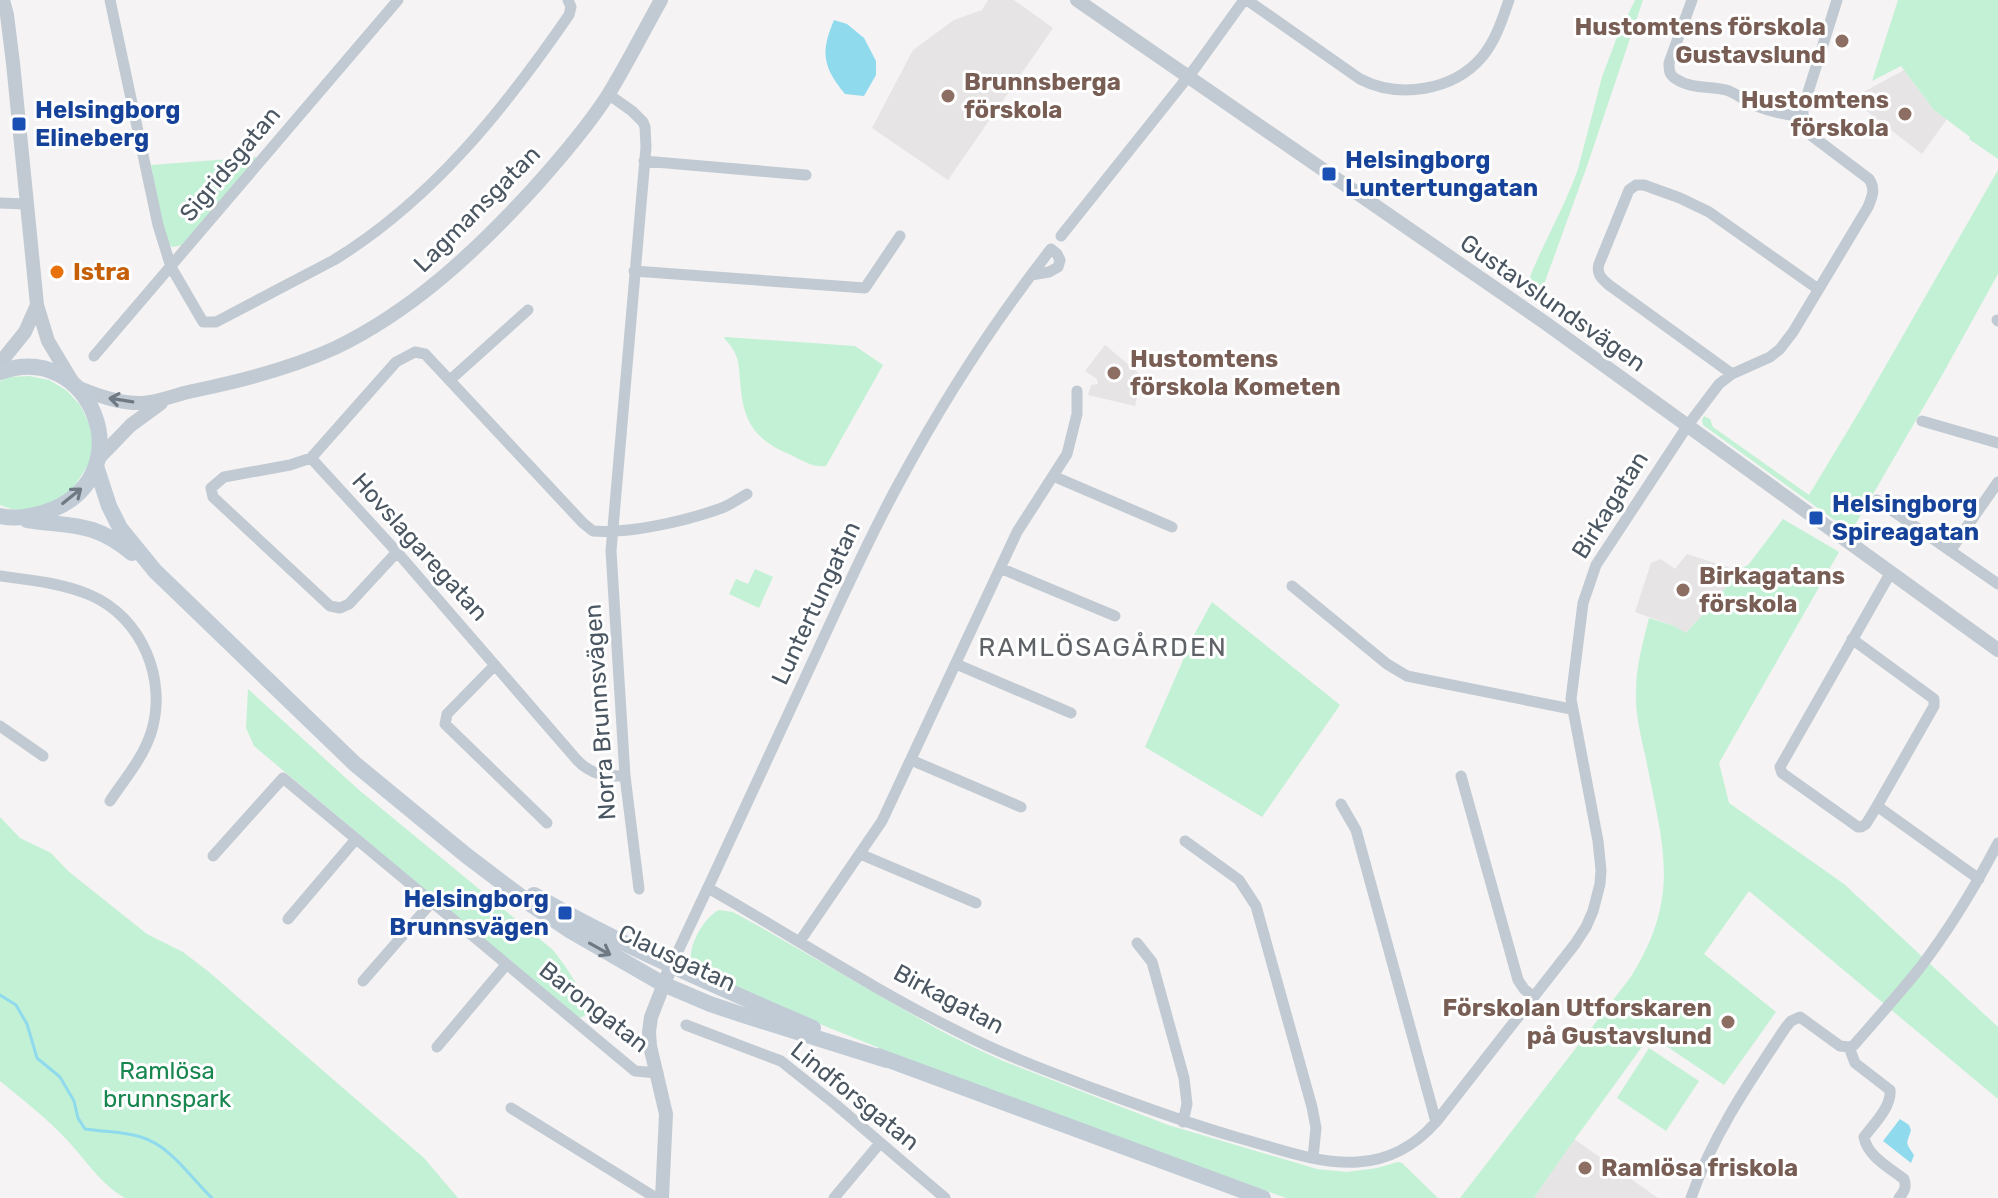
<svg xmlns="http://www.w3.org/2000/svg" width="1998" height="1198" viewBox="0 0 1998 1198" font-family="Rubik,sans-serif">
  <style>
    .education { fill: #e6e4e5 }
    .green { fill: #c3f1d5 }
    .water { fill: #90daee }
    .lines { fill: none; stroke-linecap: round; stroke-linejoin: round }
    .stream { stroke: #90daee; stroke-width: 3 }
    .minor { stroke: #c1cad2; stroke-width: 11 }
    .tertiary { stroke: #c1cad2; stroke-width: 14 }
    .secondary { stroke: #c1cbd6; stroke-width: 16 }
    .oneway { stroke: #6e7983 }
    .oneway2 { stroke: #6e7984 }
    .education-dot { fill: #8d6e63; stroke: #fff; stroke-width: 3 }
    .transit-dot { fill: #1a4fb4; stroke: #fff; stroke-width: 3 }
    .food-dot { fill: #e8710a; stroke: #fff; stroke-width: 3 }
    .labels { text-anchor: middle; dominant-baseline: central; stroke-width: 6; stroke-linejoin: round; paint-order: stroke }
    .education-label { font-size: 24px; font-weight: bold; fill: #785e54; stroke: #fff; text-anchor: start }
    .transit-label { font-size: 24px; font-weight: bold; fill: #164399; stroke: #fff; text-anchor: start }
    .street-label { font-size: 24px; fill: #4a5661; stroke: #fff }
    .food-label { font-size: 24px; font-weight: bold; fill: #c56008; stroke: #fff; text-anchor: start }
    .park-label { font-size: 24px; fill: #17864f; stroke: #fff }
    .neighbourhood-label { font-size: 26px; letter-spacing: 2px; fill: #5f6368; stroke: #fff }
  </style>
  <rect width="100%" height="100%" fill="#f5f3f3"/>
  <!-- education -->
  <path class="education" d="M988,0H1014L1053,28L948,180L872,128L913,50L954,20L982,10Z
    M1904,70L1934,110L1947,119L1922,154L1860,106L1858,95Z
    M1105,345L1142,376L1135,406L1088,395L1091,385L1098,384L1097,379L1085,371Z
    M1687,554L1728,567L1737,572L1718,598L1686,633L1674,626L1635,612L1651,563L1661,559L1675,569Z
    M1574,1139L1658,1198H1534Z"/>
  <!-- green -->
  <path class="green" d="M1635,0H1643L1587,166L1539,298L1527,289V284C1542,245 1564,209 1578,169L1602,77L1617,37Z
    M1898,0H1998V159L1969,139L1970,137L1934,110L1901,66L1872,81Z
    M257,157L183,245L172,247L167,243L164,237L151,165Z
    M1998,170V274L1941,377L1851,532L1703,425L1702,420L1704,416L1710,419L1713,427L1809,495L1862,407Z
    M725,337L855,346L883,365L826,466C814,468 801,460 791,455C759,442 744,425 741,390C738,366 742,357 724,338Z
    M29,376L49,380L66,390L80,405L89,423L93,442L90,462L68,496L31,511L11,509L0,505V381L9,377Z
    M1783,519L1839,552L1719,763L1729,803L1844,884L1998,1027V1099L1749,891L1704,954L1776,1012L1724,1085L1650,1035C1612,1090 1571,1142 1534,1198H1460L1630,978C1682,896 1663,847 1646,759C1641,737 1635,713 1636,691C1636,666 1643,642 1649,618L1674,626L1686,633L1718,598L1737,572L1749,564Z
    M755,569L773,577L759,608L729,594L736,579L748,584Z
    M1212,602L1340,705L1262,817L1145,747L1194,635Z
    M248,689L359,790L553,950L565,966L581,991L595,1003C591,1010 586,1017 578,1018L254,746L246,728Z
    M0,817L20,838L51,853L68,871L147,934L183,952L209,972L424,1158L458,1198H125C100,1184 86,1160 67,1140C47,1118 23,1100 0,1081Z
    M719,910L733,912L762,928L941,1031L977,1049L1003,1061L1168,1125L1317,1169L1347,1172L1377,1168L1398,1162L1402,1163L1438,1198H1286L909,1060L706,978C700,974 694,972 692,965C686,948 704,917 719,910Z
    M1649,1048L1699,1081L1666,1131L1617,1098Z"/>
  <!-- water -->
  <path class="water" d="M834,20L847,24L864,38L876,61V75L864,96L845,94C823,67 820,53 834,20Z
    M1900,1119L1909,1125L1911,1130C1907,1145 1904,1140 1914,1155L1911,1163L1883,1141Z"/>
  <g class="lines">
    <!-- stream -->
    <path class="stream" d="M0,995L16,1005L27,1024L37,1058L60,1077L74,1101L78,1118L85,1129C104,1132 123,1131 141,1137C171,1146 190,1177 212,1198"/>
    <!-- minor -->
    <path class="minor" d="M110,0L158,225L171,267L203,322H216L334,260C432,200 505,108 569,15L571,7L568,0
      M1247,0L1360,79C1399,99 1453,91 1482,57C1496,40 1502,20 1509,0
      M1692,0L1669,63C1669,70 1669,75 1676,79C1691,89 1709,86 1726,90C1736,93 1744,100 1754,105C1768,111 1787,115 1803,117
      M608,94L632,111L643,122L645,127L646,147L611,551L625,776L639,889
      M644,161L806,175
      M0,203L27,204
      M1061,236L1195,68L1244,0
      M634,271L865,288L900,236
      M1997,320L1998,321
      M94,356L398,0
      M1732,374L1609,285C1602,279 1596,274 1599,264L1629,190L1636,185H1644L1680,198L1709,212L1818,289
      M450,380L528,310
      M1922,421L1998,443
      M311,458L397,552L577,760C591,775 605,776 625,776
      M1053,476L1172,527
      M1877,500L1998,584
      M1950,551L1998,482
      M397,552L349,604L340,608L330,606L213,497L211,488L224,477L290,465L311,458L396,362L415,352L425,354L583,523L593,531C629,534 685,521 719,509C729,506 738,499 747,494
      M1000,568L1115,616
      M1891,572L1780,767L1782,773L1858,827H1861L1866,824L1877,806L1979,879
      M0,576C30,580 62,583 90,595C142,617 168,680 151,733C143,758 124,780 110,801
      M1292,586L1387,664L1407,676L1571,709
      M1852,639L1934,699V706L1877,806
      M956,664L1071,713
      M495,665L447,714L445,724L547,823
      M0,726L43,756
      M911,760L1021,807
      M1461,776L1518,980L1524,989L1534,997
      M1341,804L1356,830L1436,1122
      M1185,841L1239,880L1256,906L1312,1107L1316,1128L1313,1158
      M860,854L976,903
      M213,856L283,778L635,1071L658,1073
      M708,888C792,936 874,990 961,1033C1004,1055 1050,1072 1095,1089C1143,1107 1190,1124 1239,1138C1276,1148 1320,1165 1358,1162C1389,1160 1416,1145 1436,1122L1575,944L1586,927L1593,911L1600,884L1601,870L1598,841L1571,699L1583,603L1596,565L1688,425L1719,384L1732,374L1770,357L1780,349L1793,332L1868,207C1872,197 1876,189 1869,179L1812,136C1805,127 1801,116 1804,105L1837,0
      M288,919L356,839
      M800,941L882,821L1017,532L1067,454L1077,414V391
      M1137,943L1152,962L1184,1078L1187,1104L1183,1122
      M671,966C716,871 760,776 804,680C835,614 864,547 899,483C943,401 993,323 1051,249L1057,254L1060,260L1058,267L1049,272L1031,275
      M363,981L431,903
      M686,1025L781,1061L835,1104L945,1198
      M437,1047L506,965
      M1849,1047L1855,1063L1890,1090C1892,1106 1874,1124 1864,1137C1867,1156 1890,1168 1904,1179C1907,1187 1904,1192 1899,1198
      M511,1108L656,1198
      M834,1198L880,1143
      M1691,1198C1712,1136 1750,1081 1786,1027L1791,1021L1800,1017L1840,1046L1849,1047L1854,1045C1876,1020 1898,995 1919,969C1949,930 1975,887 1998,843"/>
    <!-- tertiary -->
    <path class="tertiary" d="M3,0L7,15L13,63L37,305L48,341L72,381
      M1077,0L1544,322L1998,650
      M0,363L25,332L37,305
      M79,388C99,396 121,404 143,403C157,402 170,397 184,393C196,390 208,388 220,385C259,376 298,365 335,348C412,311 475,252 532,190C559,160 586,129 608,95C627,64 643,32 661,0
      M99,458L131,425L161,403
      M662,1198L666,1114L650,1046L649,1032L651,1017L671,966"/>
    <!-- secondary -->
    <path class="secondary" d="M0,372C89,339 143,470 54,509C37,516 19,520 0,516
      M96,466L109,506L120,528L155,571L355,764L467,856L532,905L571,931L663,984L710,1004L746,1016L887,1060
      M27,520C72,527 93,521 132,553
      M534,895C624,947 718,987 813,1028
      M878,1056L1263,1198"/>
  </g>
  <!-- one-way arrows -->
  <defs><path id="oneway-shaft" d="M-6 0H5M1.5-3L5.5 0L1.5 3" fill="none" stroke-width="1.6" stroke-linecap="round" stroke-linejoin="round" transform="scale(2)"/></defs>
  <use class="oneway" href="#oneway-shaft" transform="translate(121 400) rotate(-171)"/>
  <g class="oneway2">
    <use href="#oneway-shaft" transform="translate(72 496) rotate(-39)"/>
    <use href="#oneway-shaft" transform="translate(600 949) rotate(29)"/>
  </g>
  <!-- markers -->
  <g class="education-dot">
    <circle cx="1842" cy="41" r="8"/>
    <circle cx="948" cy="96" r="8"/>
    <circle cx="1905" cy="114" r="8"/>
    <circle cx="1114" cy="373" r="8"/>
    <circle cx="1683" cy="590" r="8"/>
    <circle cx="1728" cy="1022" r="8"/>
    <circle cx="1585" cy="1168" r="8"/>
  </g>
  <g class="transit-dot">
    <rect x="11" y="116" width="16" height="16" rx="4"/>
    <rect x="1321" y="166" width="16" height="16" rx="4"/>
    <rect x="1808" y="510" width="16" height="16" rx="4"/>
    <rect x="557" y="905" width="16" height="16" rx="4"/>
  </g>
  <circle class="food-dot" cx="57" cy="272" r="8"/>
  <g class="labels">
    <!-- education labels -->
    <g class="education-label">
      <text x="1826" y="27" text-anchor="end">Hustomtens förskola<tspan x="1826" dy="28">Gustavslund</tspan></text>
      <text x="964" y="82">Brunnsberga<tspan x="964" dy="28">förskola</tspan></text>
      <text x="1889" y="100" text-anchor="end">Hustomtens<tspan x="1889" dy="28">förskola</tspan></text>
      <text x="1130" y="359">Hustomtens<tspan x="1130" dy="28">förskola Kometen</tspan></text>
      <text x="1699" y="576">Birkagatans<tspan x="1699" dy="28">förskola</tspan></text>
      <text x="1712" y="1008" text-anchor="end">Förskolan Utforskaren<tspan x="1712" dy="28">på Gustavslund</tspan></text>
      <text x="1601" y="1168">Ramlösa friskola</text>
    </g>
    <!-- transit labels -->
    <g class="transit-label">
      <text x="35" y="110">Helsingborg<tspan x="35" dy="28">Elineberg</tspan></text>
      <text x="1345" y="160">Helsingborg<tspan x="1345" dy="28">Luntertungatan</tspan></text>
      <text x="1832" y="504">Helsingborg<tspan x="1832" dy="28">Spireagatan</tspan></text>
      <text x="549" y="899" text-anchor="end">Helsingborg<tspan x="549" dy="28">Brunnsvägen</tspan></text>
    </g>
    <!-- street labels -->
    <g class="street-label">
      <text transform="translate(230 164) rotate(-50)">Sigridsgatan</text>
      <text transform="translate(477 209) rotate(-45)">Lagmansgatan</text>
      <text transform="translate(1553 303) rotate(35)">Gustavslundsvägen</text>
      <text transform="translate(1610 505) rotate(-58)">Birkagatan</text>
      <text transform="translate(420 547) rotate(48)">Hovslagaregatan</text>
      <text transform="translate(816 603) rotate(-65)">Luntertungatan</text>
      <text transform="translate(600 712) rotate(-94)">Norra Brunnsvägen</text>
      <text transform="translate(677 958) rotate(25)">Clausgatan</text>
      <text transform="translate(949 999) rotate(28)">Birkagatan</text>
      <text transform="translate(594 1007) rotate(38)">Barongatan</text>
      <text transform="translate(855 1096) rotate(39)">Lindforsgatan</text>
    </g>
    <!-- food labels -->
    <g class="food-label">
      <text x="73" y="272">Istra</text>
    </g>
    <!-- park labels -->
    <g class="park-label">
      <text x="167" y="1071">Ramlösa<tspan x="167" dy="28">brunnspark</tspan></text>
    </g>
    <!-- neighbourhood labels -->
    <g class="neighbourhood-label">
      <text x="1103" y="647">RAMLÖSAGÅRDEN</text>
    </g>
  </g>
</svg>
